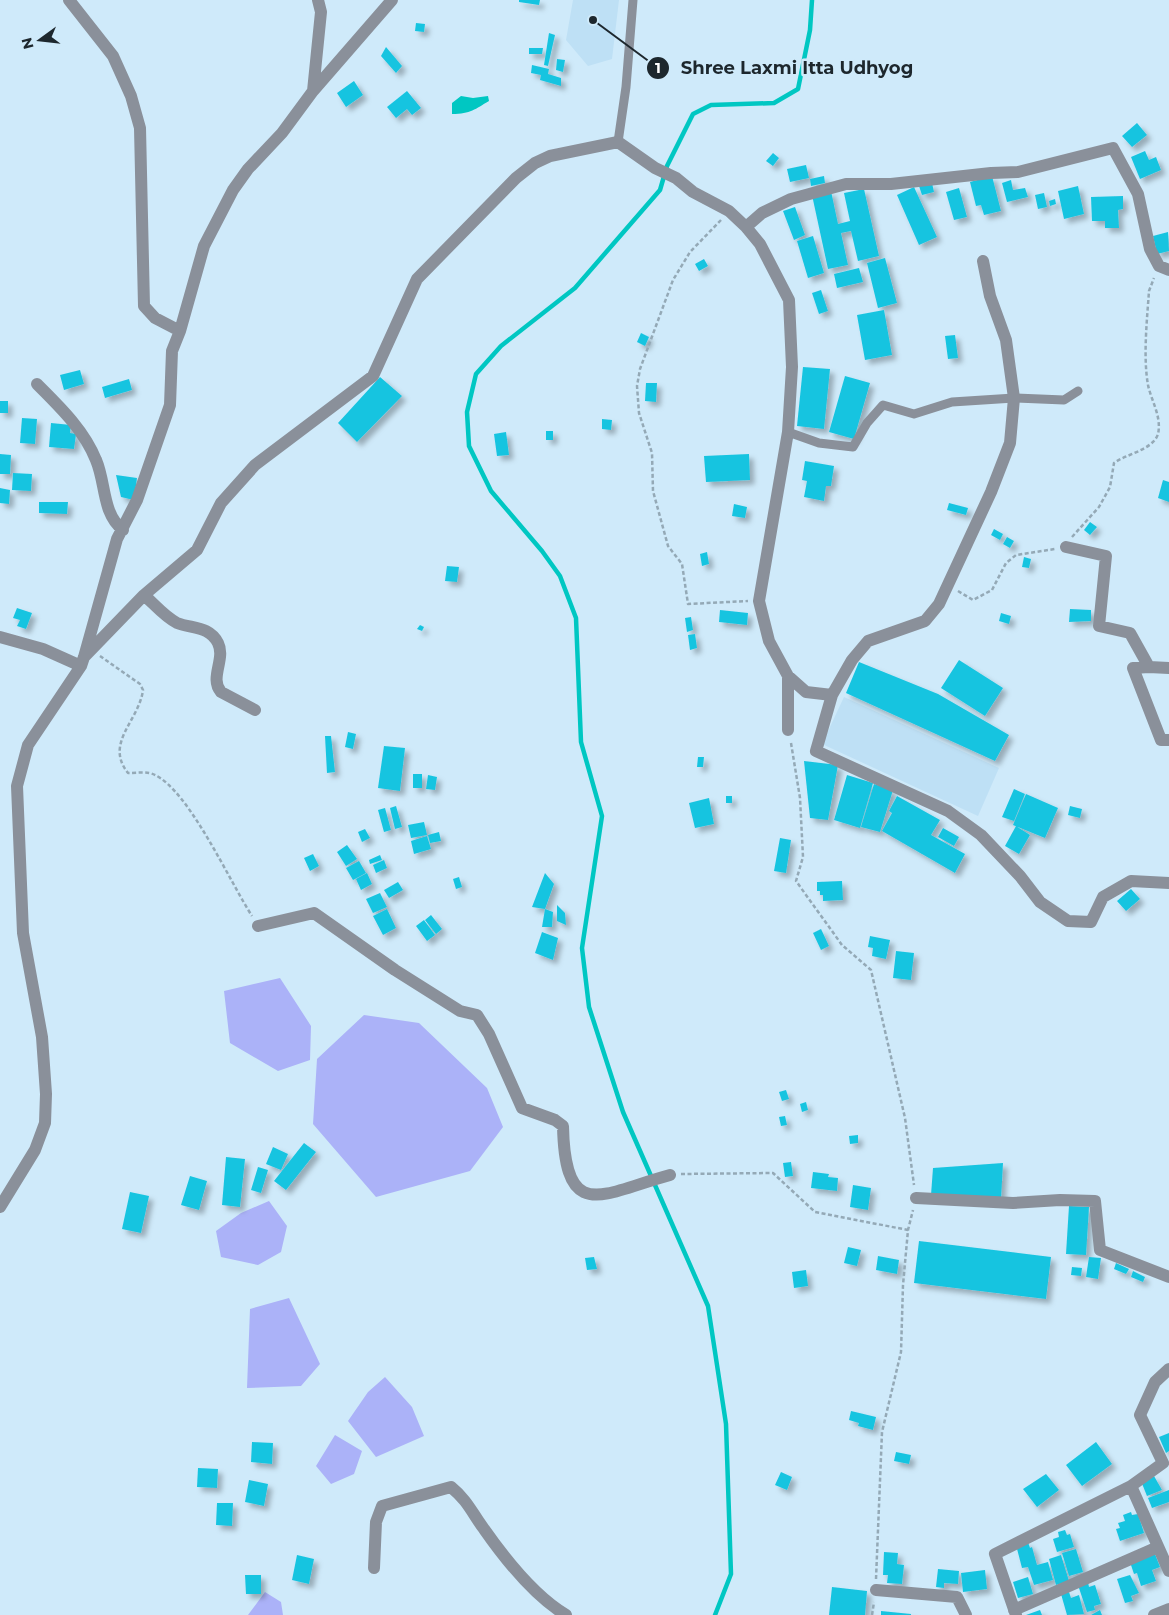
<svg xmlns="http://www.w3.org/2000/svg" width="1169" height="1615" viewBox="0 0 1169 1615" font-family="Montserrat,sans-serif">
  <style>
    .built { fill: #bee0f5 }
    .green { fill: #abb2f8 }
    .water { fill: #00c7c2 }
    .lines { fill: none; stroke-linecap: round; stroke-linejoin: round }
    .stream { stroke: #00c7c2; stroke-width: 4.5 }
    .building { fill: #17c4e0; filter: url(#shadow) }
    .path { stroke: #94a9b6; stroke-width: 2.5; stroke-dasharray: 4 2.5; stroke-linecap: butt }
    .service { stroke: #8a909a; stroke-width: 9 }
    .minor { stroke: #8a909a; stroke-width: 12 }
    .leader { fill: none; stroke: #1d272d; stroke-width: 2 }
    .callout-dot { fill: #1d272d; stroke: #cfeafa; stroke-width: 2 }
    .mark-label { font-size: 15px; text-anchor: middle; font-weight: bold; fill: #fff }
    .callout-label { font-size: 18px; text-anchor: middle; font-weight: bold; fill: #1d272d; stroke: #cfeafa; stroke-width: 5; stroke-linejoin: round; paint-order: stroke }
  </style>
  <defs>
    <filter id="shadow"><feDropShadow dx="4.5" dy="4.5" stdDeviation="2.5" flood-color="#0004"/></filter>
  </defs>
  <rect width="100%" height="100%" fill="#cfeafa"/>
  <!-- built -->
  <path class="built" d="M573,0H619L612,59L588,66L566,40Z
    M844,697L999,768L978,816L822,744Z"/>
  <!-- green -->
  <path class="green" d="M280,978L311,1026L310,1060L278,1071L230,1043L224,991Z
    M364,1015L419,1023L487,1088L503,1127L470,1171L376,1197L313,1124L317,1059Z
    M269,1201L287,1226L281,1252L258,1265L221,1257L216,1231L241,1213Z
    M289,1298L320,1364L301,1386L247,1388L250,1309Z
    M385,1377L412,1407L424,1436L376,1457L348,1421L368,1392Z
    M335,1435L362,1451L354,1474L331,1484L316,1466Z
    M265,1592L281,1602L283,1615H248Z"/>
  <!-- water -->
  <path class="water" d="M461,96L473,98L488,96L489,101C475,109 471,114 452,114V103Z"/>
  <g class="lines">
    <!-- stream -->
    <path class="stream" d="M715,1615L731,1574L726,1424L708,1306L623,1112L589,1007L582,948L602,816L581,742L576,618L560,576L542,551L491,491L469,446L467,412L476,374L501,346L575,288L660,190L667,166L693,114L711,105L774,103L798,89L810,30L812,0"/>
  </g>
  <!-- building -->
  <path class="building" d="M519,0H540L539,5L519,2Z
    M416,23L425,24L424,32L415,31Z
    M549,33L555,35L548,66L544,65Z
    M386,47L402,66L396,73L381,56Z
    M529,48H543L542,54H529Z
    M557,59L565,60L563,72L556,70Z
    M532,65L549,69L548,74L561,78V86L540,80L541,75L531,73Z
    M354,81L363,95L346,107L337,93Z
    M407,91L421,108L412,115L407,109L396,118L387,107Z
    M1137,123L1147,135L1132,147L1122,136Z
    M1145,151L1149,160L1156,157L1161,170L1140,179L1131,157Z
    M773,153L779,158L773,166L766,161Z
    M806,165L809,178L790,182L787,169Z
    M824,176L825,183L811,186L810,179Z
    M992,176L1001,211L984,215L981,205L976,206L970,182Z
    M1011,180L1013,190L1025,188L1028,197L1007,202L1002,183Z
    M932,183L934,192L922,195L919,186Z
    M1078,186L1084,214L1064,219L1058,191Z
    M914,187L937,237L919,245L897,195Z
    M959,188L967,217L954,220L946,192Z
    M864,189L879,256L858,261L851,231L841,233L848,265L828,269L812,195L831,191L838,224L850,221L844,193Z
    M1044,193L1047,207L1038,209L1035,195Z
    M1123,196V209L1118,210L1119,228H1105V221H1092L1091,197Z
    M1055,199L1056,204L1050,206L1049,201Z
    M795,207L805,235L794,240L783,211Z
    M1168,232L1169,251L1157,254L1153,236Z
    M813,236L824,273L808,278L797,241Z
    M885,258L897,303L878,308L867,263Z
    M704,259L708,266L699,271L695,264Z
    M859,268L863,282L837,288L834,274Z
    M821,290L828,311L819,314L812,293Z
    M884,310L892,355L865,360L857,315Z
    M641,333L649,337L645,346L637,342Z
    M955,335L958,358L948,359L945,336Z
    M803,367L830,369L824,429L797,426Z
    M80,370L84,384L64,390L60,375Z
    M845,376L870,383L854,439L829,432Z
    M380,377L402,396L357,442L338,423Z
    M129,379L132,390L105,398L102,387Z
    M646,383H657L656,402L645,401Z
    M0,401H8V413H0Z
    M22,418L37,419L35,444L20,443Z
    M602,419L612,420L611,430L602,429Z
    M51,423L71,425L70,433L76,434L74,449L49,447Z
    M546,431H553V440H546Z
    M506,432L509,455L497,456L494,434Z
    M0,454L11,455L10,474H0Z
    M749,454L750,480L706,482L704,456Z
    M805,461L834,466L831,486H826L824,501L804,497L807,481L802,480Z
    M13,473L32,474L31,491L12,490Z
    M116,475L137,478L134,500L121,497Z
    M1163,480L1169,482V502L1158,498Z
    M0,488L10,490L9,504L0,503Z
    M39,502H68L67,514L39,513Z
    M949,503L968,508L966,515L947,510Z
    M734,504L747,507L745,518L732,516Z
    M1090,522L1097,527L1090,535L1084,530Z
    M994,529L1003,534L1000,540L991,535Z
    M1007,537L1014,541L1010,548L1003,544Z
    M707,552L709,564L702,566L700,554Z
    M1024,557L1031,559L1029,568L1022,567Z
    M447,566L459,567L457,582L445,581Z
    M17,608L32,613L26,629L17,626L20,620L13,618Z
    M1070,609L1091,610V621L1069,622Z
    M720,610L748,613L747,625L719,622Z
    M1001,613L1011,616L1009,624L999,621Z
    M691,617L693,630L687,632L685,618Z
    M420,625L424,627L422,631L417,629Z
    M695,634L697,648L690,650L688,635Z
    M959,660L1003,688L985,716L941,688Z
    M859,662L938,694L1009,735L995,761L846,693Z
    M348,732L356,734L353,749L345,747Z
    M325,736H331L335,772L327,773Z
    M384,746L405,748L400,791L378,788Z
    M698,757H704L703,767H697Z
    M804,761L838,765L828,820L810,818Z
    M413,774H422V788H413Z
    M428,775L437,777L435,790L426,789Z
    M847,775L873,783L860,828L834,820Z
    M874,784L893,790L880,832L861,827Z
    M1014,789L1025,794L1014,821L1002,817Z
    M1026,794L1058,808L1045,838L1013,825Z
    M726,796H732V803H726Z
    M897,796L940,820L931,835L965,854L955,873L882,831L892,813L889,811Z
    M709,798L714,824L695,828L689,803Z
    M396,806L402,827L395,829L390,808Z
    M1070,806L1082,809L1080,818L1068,815Z
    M385,808L391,830L384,832L378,810Z
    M424,822L427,835L411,838L408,825Z
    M1016,826L1030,835L1019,854L1005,846Z
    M943,828L959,837L954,846L938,837Z
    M365,829L370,838L362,842L358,832Z
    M439,832L441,841L430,843L428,835Z
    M427,836L431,849L414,854L411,841Z
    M780,838L791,840L786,873L774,871Z
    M347,845L357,859L346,866L337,852Z
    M313,854L319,866L310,871L304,858Z
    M380,855L382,860L370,864L369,860Z
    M384,860L387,868L376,873L373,865Z
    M359,861L366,873L353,880L346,868Z
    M367,873L372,884L361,890L356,879Z
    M545,873L554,884L545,909L532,907Z
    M459,877L462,887L456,889L453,879Z
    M842,881L843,900L823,901V895H820V891H817V882Z
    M398,882L403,890L389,898L384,890Z
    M1131,889L1140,899L1126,911L1117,901Z
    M380,893L387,907L373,913L366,899Z
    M557,905L565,913L566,925L557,921Z
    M387,909L396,928L383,935L373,916Z
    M545,909L553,912L552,927H542Z
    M431,915L442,929L436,934L425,920Z
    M424,920L435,935L427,941L416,926Z
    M821,929L829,946L821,950L813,933Z
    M542,932L558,938L553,960L535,953Z
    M870,936L890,940L886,959L872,956L873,948L868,947Z
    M896,951L914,953L911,980L893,978Z
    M786,1090L789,1099L782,1101L779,1092Z
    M806,1102L808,1110L802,1112L800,1104Z
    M785,1116L787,1125L781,1126L779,1117Z
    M858,1135V1143L850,1144L849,1136Z
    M304,1143L316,1152L286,1190L274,1181Z
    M273,1147L288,1154L281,1170L266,1164Z
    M226,1157L245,1159L240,1207L222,1205Z
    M791,1162L793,1176L785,1177L783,1163Z
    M1003,1163L1001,1199L931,1195L933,1168Z
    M258,1167L268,1170L261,1193L251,1190Z
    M813,1172L829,1174L828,1177L838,1178L837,1191L811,1188Z
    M190,1176L207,1181L199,1210L181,1205Z
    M853,1185L871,1188L868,1210L850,1207Z
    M130,1192L149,1196L141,1233L122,1229Z
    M1069,1206L1089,1207L1086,1255L1066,1254Z
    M919,1241L1051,1257L1046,1299L914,1283Z
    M848,1247L861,1250L857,1266L844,1263Z
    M878,1256L899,1260L897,1274L876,1270Z
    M594,1257L597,1269L587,1270L585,1258Z
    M1089,1257L1101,1258L1098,1279L1086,1277Z
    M1116,1263L1129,1269L1126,1274L1114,1269Z
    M1072,1267L1082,1268L1081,1276L1071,1275Z
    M806,1270L808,1286L794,1288L792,1272Z
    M1133,1271L1145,1277L1143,1282L1131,1277Z
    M851,1411L876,1417L873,1430L858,1426L859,1423L849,1420Z
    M1169,1433V1451L1166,1453L1159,1437Z
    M252,1442L273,1443L272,1464L251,1462Z
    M1096,1442L1112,1464L1082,1486L1066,1465Z
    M896,1452L911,1455L909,1464L894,1461Z
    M198,1468L218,1469L217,1488L197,1487Z
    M781,1472L792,1477L787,1490L775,1485Z
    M1046,1474L1059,1490L1037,1507L1023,1489Z
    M1154,1476L1162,1490L1147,1496L1141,1481Z
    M249,1480L268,1484L264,1506L245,1502Z
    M1169,1490V1502L1152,1508L1148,1498Z
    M217,1503H233L232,1526L216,1525Z
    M1131,1512L1132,1515L1138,1514L1144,1533L1120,1541L1116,1529L1120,1528L1118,1523L1125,1521L1123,1515Z
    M1065,1530L1067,1535L1070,1534L1074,1547L1057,1552L1053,1539L1059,1537L1058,1532Z
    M1028,1542L1030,1548L1032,1547L1037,1565L1048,1562L1053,1580L1034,1585L1028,1567L1022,1568L1016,1545Z
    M1076,1549L1083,1572L1069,1576L1062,1553Z
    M884,1552L898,1553L897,1564L904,1565L902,1584L887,1583L888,1575H883Z
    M1155,1554L1160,1567L1152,1570L1156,1581L1141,1586L1137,1573L1134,1574L1130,1562Z
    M297,1555L314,1559L309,1584L292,1580Z
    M1061,1555L1069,1581L1056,1585L1049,1559Z
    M938,1569L959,1571L958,1584L944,1583V1588L936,1587Z
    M985,1570L987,1589L963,1592L961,1573Z
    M245,1575H261V1594H246Z
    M1130,1575L1139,1593L1131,1596L1133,1601L1125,1603L1117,1579Z
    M1028,1577L1033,1594L1018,1598L1013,1582Z
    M1088,1582L1089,1587L1095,1585L1101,1604L1094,1606L1095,1610L1087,1612L1078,1585Z
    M832,1587L867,1591L865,1615H829Z
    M1069,1592L1071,1598L1079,1595L1084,1614L1067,1615L1061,1594Z
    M1040,1610L1042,1615H1026Z
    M1100,1610L1102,1615H1091Z
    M881,1611L911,1614V1615H881Z"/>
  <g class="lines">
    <!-- path -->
    <path class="path" d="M721,220L690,252L673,280L640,369L637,386L639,413L652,453L653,491L668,546L682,564L688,604L748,601
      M1072,537L1099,507L1110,487L1114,463C1126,454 1153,450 1158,434C1162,417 1151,400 1148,385C1143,357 1147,320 1149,291L1154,278
      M958,591L973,600L992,590L1006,563L1016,555L1055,549
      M100,656L140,684L143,690C139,721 104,743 128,773C136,773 148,771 155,775C189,791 230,882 252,916
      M791,743L800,798L803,857L796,881L842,945L871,970L905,1118L914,1185
      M681,1174L773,1173L815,1212L908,1230
      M876,1579L882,1432L901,1352L903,1285L908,1230L913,1210
      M872,1615L874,1602"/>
    <!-- service -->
    <path class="service" d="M618,142L626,87L633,0
      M788,432L819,443L853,447L867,423L883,405L914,414L952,402L1014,398L1064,400L1078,391"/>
    <!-- minor -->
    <path class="minor" d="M69,0L113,56L131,96L140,128L144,306L155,318L180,331
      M313,91L321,12L318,0
      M746,227L760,244L789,300L792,367L788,432L759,601L769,641L788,676V730
      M37,384C60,407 84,430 96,460C106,483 102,514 123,530
      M1066,547L1106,556L1099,626L1130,633L1149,667L1133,668L1161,740H1169
      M144,595C154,604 165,617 177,623C193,629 209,626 218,643C226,659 209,678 221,692L255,710
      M0,637L43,649L81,666
      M84,657L144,595L197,550L221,503L255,465L373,376L417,279L516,178L535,163L550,156L618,142L655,168L676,178L693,192L729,211L746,227L762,213L791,199L846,184H891L991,173L1018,172L1113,148L1138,194L1150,249L1159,266L1169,270
      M1149,667L1169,668
      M788,676L806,692L832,695L816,751L948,811L981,835L1020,876L1040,902L1068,921L1091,922L1103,897L1131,881L1169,883
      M832,695L852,660L868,641L925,621L939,604L991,492L1010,443L1014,398L1006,340L990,296L983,261
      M258,926L314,913L395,970L460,1011L477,1015L489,1034L522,1108L555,1120L563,1126C565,1225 603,1193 670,1175
      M916,1198L1013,1203L1060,1200L1095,1201L1100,1250L1169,1277
      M0,1207L35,1150L45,1123L46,1094L42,1037L23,933L17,786L28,745L81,666L84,657L117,539L137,500L170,405L172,351L180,331L204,246L233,190L248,169L282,133L313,91L392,0
      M1131,1486L1169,1571
      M374,1568L376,1522L382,1506L451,1487C468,1501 472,1513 484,1529C505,1559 534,1596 566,1615
      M876,1590L957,1597L966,1615
      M1014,1610L1158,1547
      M1016,1615L995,1554L1131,1486L1163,1463L1140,1415L1155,1382L1169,1369
      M1154,1615L1169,1609"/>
  </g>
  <!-- callouts -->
  <path class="leader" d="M593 20L658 68"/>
  <g class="callout-dot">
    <circle cx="593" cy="20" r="5"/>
    <circle cx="658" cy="68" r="12"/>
  </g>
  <g class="mark-label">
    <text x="658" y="73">1</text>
  </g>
  <g class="callout-label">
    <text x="797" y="74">Shree Laxmi Itta Udhyog</text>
  </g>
  <!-- north arrow -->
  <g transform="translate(40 40) rotate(255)" stroke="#cfeafa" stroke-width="4" paint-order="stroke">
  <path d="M0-4L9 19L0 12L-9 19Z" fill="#1d272d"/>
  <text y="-8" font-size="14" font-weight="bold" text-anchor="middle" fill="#1d272d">N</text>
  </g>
</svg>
